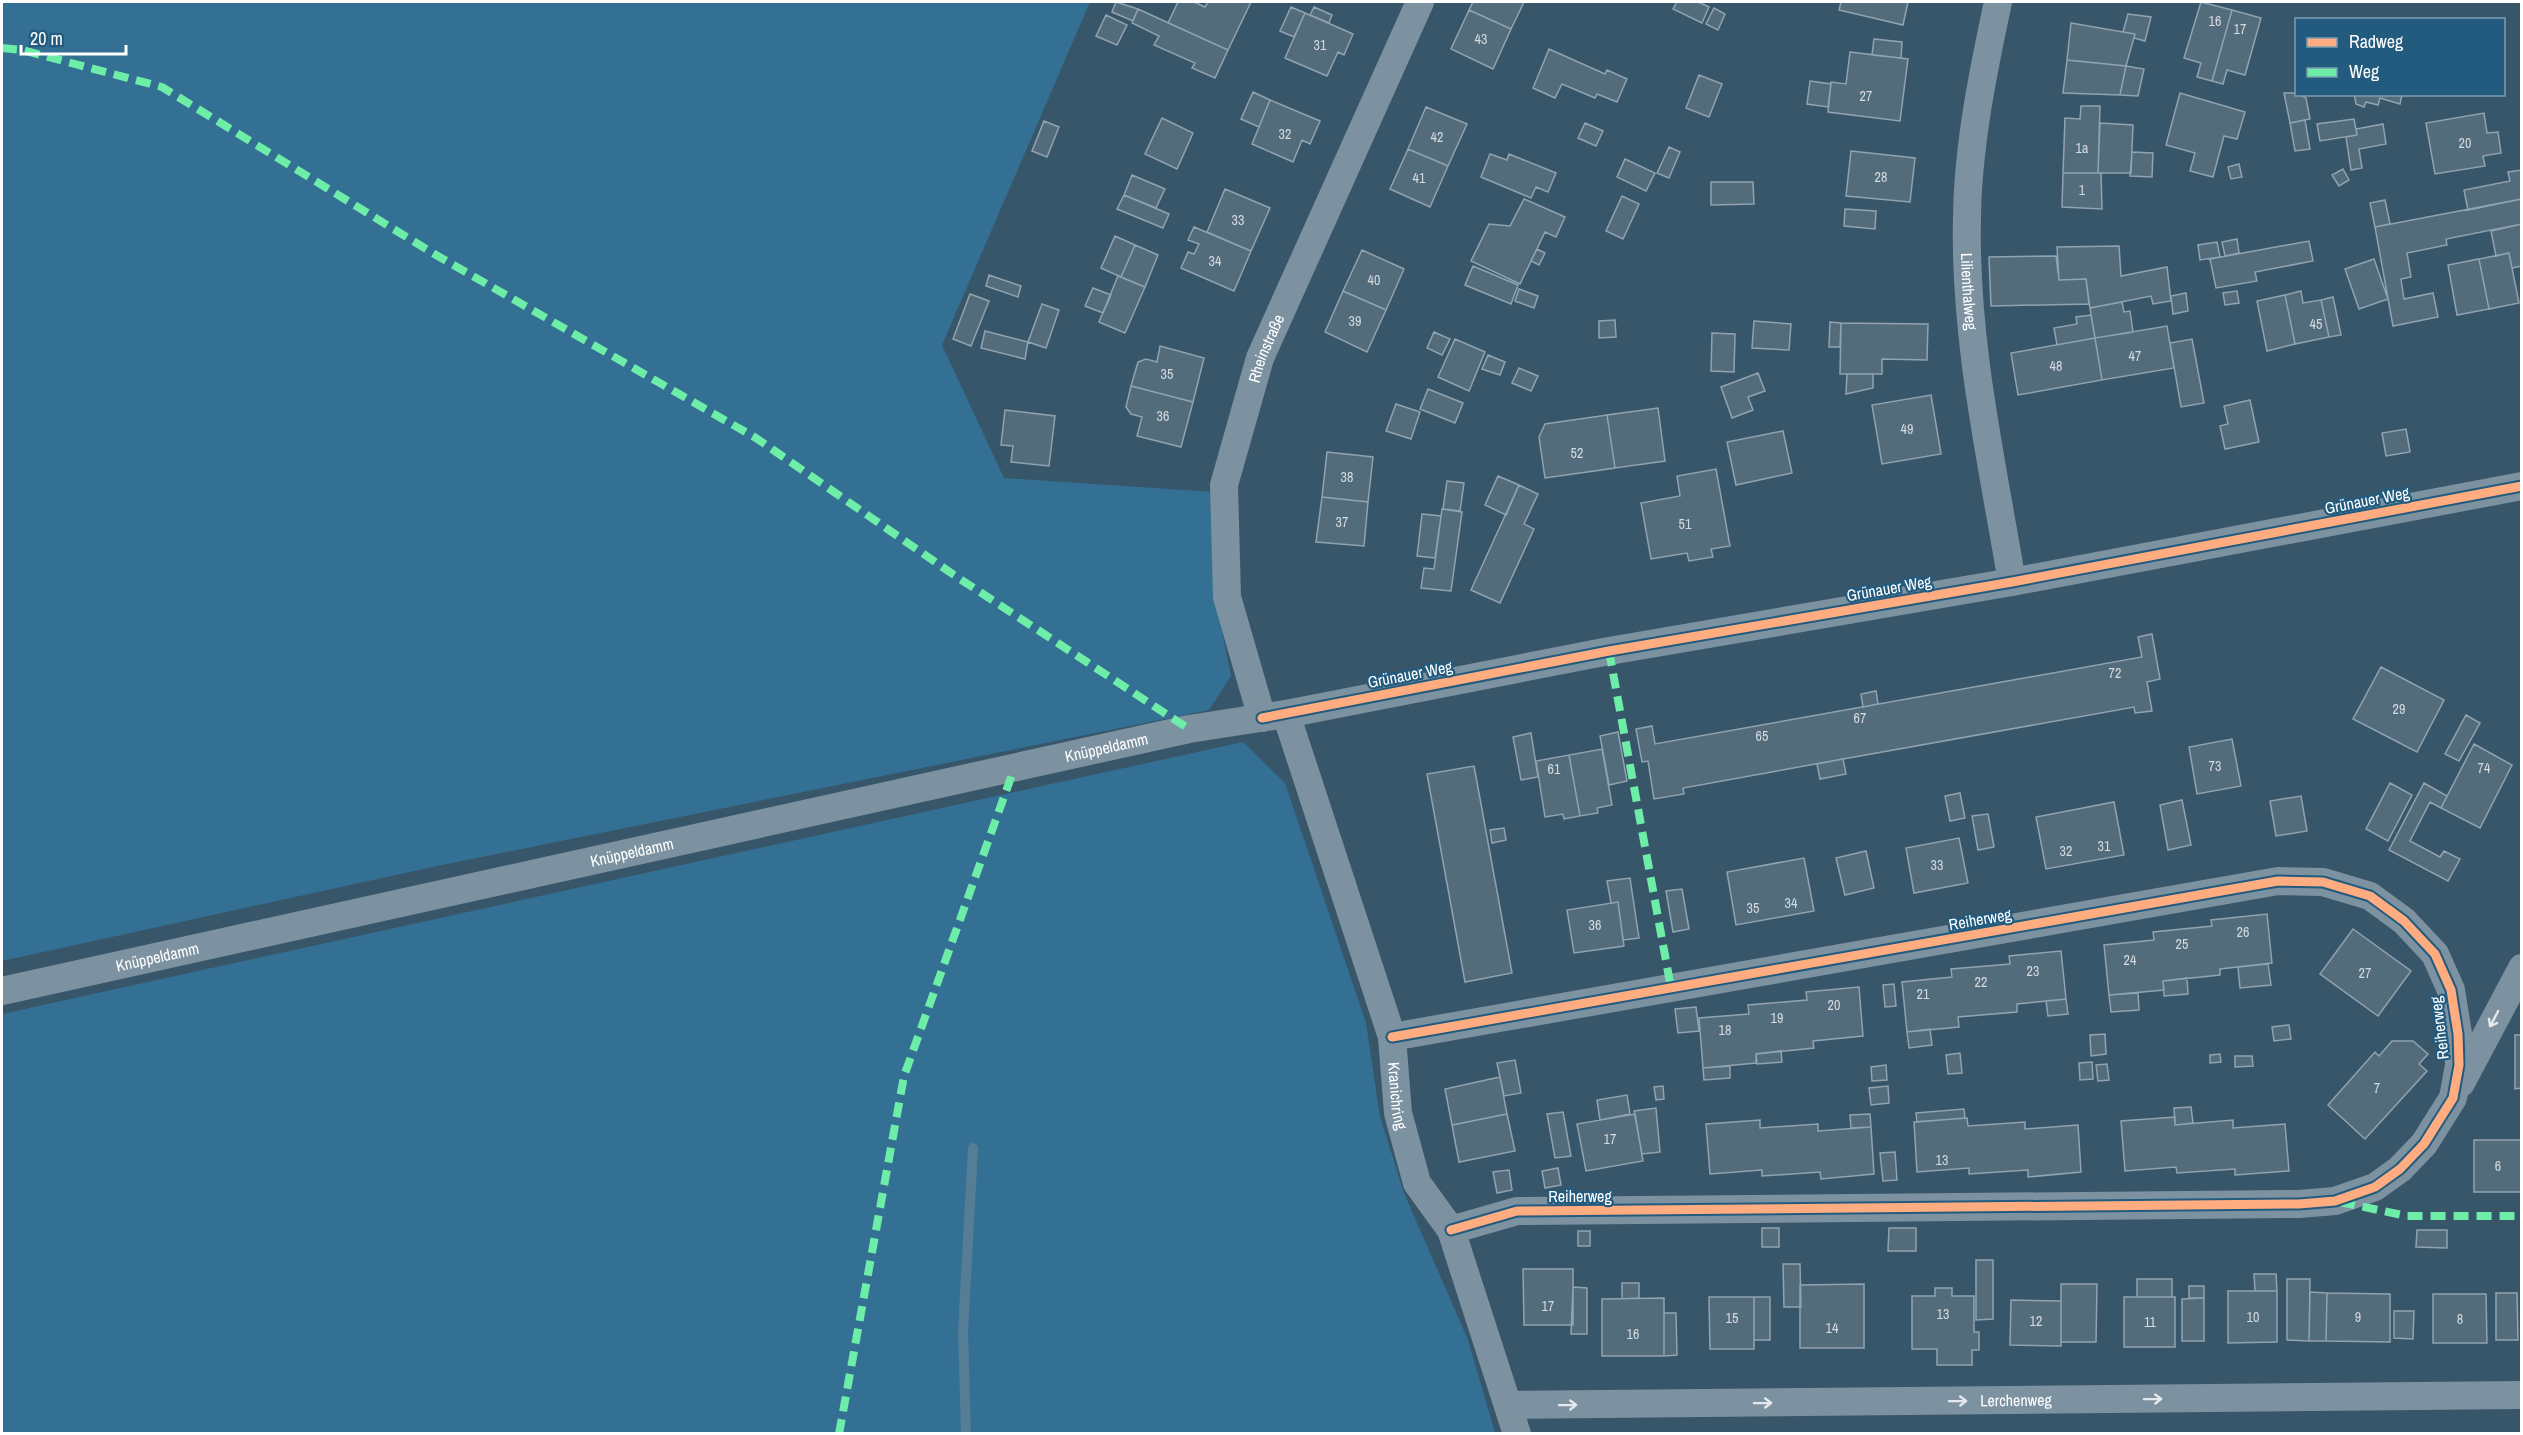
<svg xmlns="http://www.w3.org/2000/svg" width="2523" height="1435" viewBox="0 0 2523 1435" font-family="'Archivo Narrow',sans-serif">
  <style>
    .green { fill: #347094 }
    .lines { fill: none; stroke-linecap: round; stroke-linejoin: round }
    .stream { stroke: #557d95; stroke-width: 10 }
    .building { fill: #536c7c; stroke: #91a3af; stroke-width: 1.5 }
    .minor { stroke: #7d92a0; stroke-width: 28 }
    .quiet { stroke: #6deda7; stroke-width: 8; stroke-dasharray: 15 8; stroke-linecap: butt }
    .cycleway-casing { stroke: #235b7f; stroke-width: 13 }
    .cycleway { stroke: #ffac80; stroke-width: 9 }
    .oneway { stroke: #e5e9ec }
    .labels { text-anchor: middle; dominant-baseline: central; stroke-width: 4.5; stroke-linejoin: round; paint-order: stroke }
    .number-label { font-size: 14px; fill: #d4dade }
    .street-label { font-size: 16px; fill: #fff; stroke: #235b7f }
  </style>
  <rect width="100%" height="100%" fill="#38566a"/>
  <!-- green -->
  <path class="green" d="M2,2H1090L942,345L1004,478L1213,492L1216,601L1231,676L1209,710L437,866L2,961Z
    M1243,742L1285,783L1366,1023L1380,1117L1404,1193L1468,1340L1495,1433H2V1014Z"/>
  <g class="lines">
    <!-- stream -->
    <path class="stream" d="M966,1434L963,1332L973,1148"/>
  </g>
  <!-- building -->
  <path class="building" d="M1116,2L1138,9L1133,21L1112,12Z
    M1178,2H1194L1205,7L1208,2H1251L1228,50L1168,23Z
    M1473,2H1524L1511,29L1469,10Z
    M1677,2H1698L1709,7L1702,23L1673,9Z
    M1841,2H1908L1903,25L1839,10Z
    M2201,2L2232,10L2212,81L2197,77L2201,63L2184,58Z
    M1291,7L1305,13L1294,37L1280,31Z
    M1314,7L1332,15L1329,23L1310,15Z
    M1714,8L1725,14L1718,30L1706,24Z
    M1138,9L1228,50L1215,78L1192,68L1195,63L1154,45L1159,36L1132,23Z
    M1469,10L1511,29L1493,69L1451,49Z
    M2232,10L2261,18L2245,75L2227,70L2223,84L2212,81Z
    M1305,13L1353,34L1344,55L1338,52L1327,76L1285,58Z
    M2128,14L2151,17L2145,41L2134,38L2135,34L2123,32Z
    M1106,15L1127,25L1117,45L1096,36Z
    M2071,23L2135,34L2126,66L2067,60Z
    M1874,39L1902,42L1901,58L1872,55Z
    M1549,49L1605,74L1607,70L1627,79L1617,102L1597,94L1595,98L1562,84L1555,98L1533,88Z
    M1850,52L1908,59L1900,121L1828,112L1831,82L1846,84Z
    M2067,60L2126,66L2120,95L2063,93Z
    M2126,66L2144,69L2138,96L2120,95Z
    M1699,75L1722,84L1709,117L1686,108Z
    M1810,81L1831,84L1828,107L1807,104Z
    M1253,92L1270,100L1259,127L1241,119Z
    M2180,93L2245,112L2237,139L2224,136L2213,177L2190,171L2195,153L2166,145Z
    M2284,93H2296L2306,98L2310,119L2290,123Z
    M2354,94H2402L2400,104L2380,98L2378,105L2366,102L2364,107L2356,104Z
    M1270,100L1320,121L1310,144L1302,140L1293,162L1252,144Z
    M2081,106H2100L2098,173H2063L2065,118L2080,119Z
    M1426,107L1467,124L1448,166L1408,149Z
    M2484,113L2487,133L2498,132L2501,153L2483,156L2485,166L2435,174L2426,123Z
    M1162,118L1193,133L1177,169L1145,154Z
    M2354,119L2357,135L2320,141L2317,124Z
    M2305,120L2310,149L2295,151L2290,123Z
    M1044,121L1059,127L1047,157L1032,151Z
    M1585,123L1603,131L1596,146L1578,138Z
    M2100,123L2133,125L2131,173H2098Z
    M2383,124L2386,144L2359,149L2362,168L2351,170L2346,137L2357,135L2356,129Z
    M1669,147L1680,152L1669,178L1657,173Z
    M1408,149L1448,166L1430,207L1390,189Z
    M1851,151L1915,158L1910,202L1846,196Z
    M2132,152L2153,153L2152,177L2130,176Z
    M1490,154L1507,160L1509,154L1556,173L1548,192L1536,187L1531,198L1481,177Z
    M1625,159L1655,173L1646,191L1617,177Z
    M2239,164L2242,177L2231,179L2228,167Z
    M2343,169L2349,180L2339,186L2332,175Z
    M2522,170V199L2468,210L2464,190L2510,181L2508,172Z
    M2063,173H2101L2102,209L2062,207Z
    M1132,175L1165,189L1156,208L1124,195Z
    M1711,182H1753L1754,204L1711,205Z
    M1225,189L1270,208L1251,251L1207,232Z
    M1124,195L1169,214L1163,228L1117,209Z
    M1622,196L1639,204L1623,239L1606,231Z
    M1524,199L1565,217L1556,237L1545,232L1520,284L1471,261L1489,224L1510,226Z
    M2522,199V224L2446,239L2447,245L2407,253L2411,277L2401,279L2404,299L2433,293L2438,317L2393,326L2375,227Z
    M2385,200L2390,224L2375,227L2370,203Z
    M1845,209L1876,211L1875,229L1844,226Z
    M2522,224V266L2512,268L2509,253L2496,256L2491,231Z
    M1194,227L1251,251L1234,291L1181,268L1188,252L1194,254L1199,244L1188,240Z
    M1115,236L1135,245L1121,277L1101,268Z
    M2237,239L2239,253L2225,256L2222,242Z
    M2309,241L2313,261L2255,272L2257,281L2216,288L2210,259Z
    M2217,242L2220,257L2200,260L2198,245Z
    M1135,245L1158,255L1145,287L1121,277Z
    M2119,246L2121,276L2167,267L2171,301L2153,304L2151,296L2090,308L2086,279L2059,280L2057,247Z
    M1537,249L1545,253L1539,265L1531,261Z
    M1362,250L1404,269L1386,310L1343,291Z
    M2509,253L2519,303L2489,309L2479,259Z
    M2056,256L2059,280L2086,279L2089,304L1991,306L1989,257Z
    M2374,259L2388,299L2359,309L2345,269Z
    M2479,259L2489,309L2457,315L2448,265Z
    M1473,266L1518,285L1511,304L1465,285Z
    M989,275L1021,286L1018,297L986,286Z
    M1118,276L1145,287L1125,333L1099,322Z
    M1093,288L1111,295L1103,313L1085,306Z
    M1519,289L1538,296L1534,308L1515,301Z
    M1343,291L1386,310L1367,352L1325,332Z
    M2237,291L2239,303L2225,305L2223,293Z
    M2301,291L2303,303L2321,300L2329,337L2295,344L2285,295Z
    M2186,293L2188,311L2173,314L2171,296Z
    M970,294L989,301L971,346L953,339Z
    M2285,295L2295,344L2267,351L2257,301Z
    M2333,297L2341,335L2329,337L2321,300Z
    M2122,302L2124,312L2130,311L2133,332L2095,338L2090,308Z
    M1042,304L1059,310L1046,348L1028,342Z
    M2091,315L2095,338L2057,345L2054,328L2077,324L2076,317Z
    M1615,320L1616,337L1599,338V321Z
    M1754,321L1791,324L1789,350L1752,348Z
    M1830,322L1841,323L1840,347H1829Z
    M1841,323L1928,324L1927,360L1882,359V374H1840Z
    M2167,326L2174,368L2102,380L2095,338Z
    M985,331L1028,342L1025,359L981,348Z
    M1434,332L1450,339L1442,355L1427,348Z
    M1712,333L1735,334L1734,372L1711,371Z
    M2095,338L2102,380L2018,395L2011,353Z
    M1455,339L1485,352L1469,391L1438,377Z
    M2192,339L2204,403L2181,407L2170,343Z
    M1160,346L1204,358L1193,402L1131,386L1138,362L1146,359L1157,362Z
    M1488,355L1505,362L1500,375L1482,369Z
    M1519,368L1538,376L1531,391L1512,383Z
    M1758,373L1765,391L1748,397L1753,410L1732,418L1721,387Z
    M1847,374H1873V388L1846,394Z
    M1131,386L1193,402L1181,447L1137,436L1142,417L1131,414L1126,407Z
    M1428,389L1463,403L1455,423L1420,409Z
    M1931,395L1941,454L1882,464L1872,405Z
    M2250,400L2259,442L2225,449L2220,426L2228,424L2224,406Z
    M1396,404L1420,412L1411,439L1386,431Z
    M1658,408L1665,461L1615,468L1607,415Z
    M1005,410L1055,416L1049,466L1011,462L1013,446L1001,445Z
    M1607,415L1615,468L1545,478L1539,437L1545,424Z
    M2406,429L2410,452L2386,456L2382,433Z
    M1783,431L1792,473L1736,485L1727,442Z
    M1327,452L1373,457L1368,502L1322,497Z
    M1716,469L1730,546L1711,549L1713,557L1689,561L1687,553L1651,559L1641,503L1680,496L1677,476Z
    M1498,476L1519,485L1506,515L1485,505Z
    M1447,481L1464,483L1460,511L1443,509Z
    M1519,485L1538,494L1524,524L1534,529L1500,603L1471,590Z
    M1322,497L1368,502L1364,546L1316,542Z
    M1442,509L1462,512L1451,591L1421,588L1424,568L1434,569Z
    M1422,514L1441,516L1435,558L1417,556Z
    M2152,634L2160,679L2147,682L2152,711L2135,713L2134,707L1843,759L1683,788L1684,794L1654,799L1648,761L1642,762L1636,729L1652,726L1655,744L2142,657L2138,637Z
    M2381,667L2444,700L2417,752L2353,719Z
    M1876,691L1878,704L1863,707L1861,694Z
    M2466,715L2480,723L2459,761L2445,754Z
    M1618,732L1627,781L1609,785L1600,736Z
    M1531,733L1538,777L1521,780L1513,737Z
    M2232,739L2241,786L2197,794L2189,747Z
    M2474,744L2512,765L2480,828L2441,808Z
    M1602,749L1612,805L1597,808L1598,813L1580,816L1569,755Z
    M1569,755L1580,816L1564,819L1563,814L1545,817L1536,761Z
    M1843,759L1846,774L1820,779L1817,764Z
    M1474,766L1512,973L1465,982L1427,774Z
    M2390,783L2412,795L2388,841L2366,829Z
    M2424,783L2447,796L2441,808L2430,802L2410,841L2440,857L2444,851L2460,859L2448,881L2389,850Z
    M1960,793L1965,818L1950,821L1945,796Z
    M2301,796L2307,831L2276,836L2270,801Z
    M2182,800L2191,845L2168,850L2160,805Z
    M2114,802L2124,855L2046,869L2036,817Z
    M1988,814L1994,847L1978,850L1972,816Z
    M1504,828L1506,840L1492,843L1490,830Z
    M1959,838L1968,883L1914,893L1906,848Z
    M1866,851L1874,888L1845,895L1836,858Z
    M1804,858L1814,911L1736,925L1727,872Z
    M1630,878L1639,938L1623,940L1618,902L1611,903L1607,881Z
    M1682,889L1689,929L1673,932L1666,891Z
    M1618,902L1624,946L1574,953L1567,910Z
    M2267,914L2272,963L2220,969V975L2163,981L2164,990L2109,995L2104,945L2154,940L2153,932L2212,926L2211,920Z
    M2353,929L2411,971L2378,1016L2320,974Z
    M2061,951L2066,999L2017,1004V1012L1958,1017L1959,1027L1907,1032L1902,982L1952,977L1951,969L2010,964L2009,956Z
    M2268,964L2271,985L2240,988L2238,967Z
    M2187,978L2188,994L2164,996L2163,981Z
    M1894,984L1896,1006L1885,1007L1883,985Z
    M1859,987L1863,1036L1813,1041L1814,1048L1756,1054V1063L1703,1068L1699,1018L1749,1014L1748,1005L1807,1000L1806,992Z
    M2138,993L2139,1010L2111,1012L2109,995Z
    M2066,999L2068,1014L2048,1016L2046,1001Z
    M1696,1007L1699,1031L1678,1033L1675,1009Z
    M2289,1025L2291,1039L2274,1041L2272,1027Z
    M1930,1029L1932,1045L1909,1048L1907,1032Z
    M2105,1034L2106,1054L2091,1056L2090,1035Z
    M2515,1035H2522V1088L2515,1089Z
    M2392,1041H2413L2428,1054L2419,1064L2427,1071L2365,1139L2328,1105L2375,1052L2379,1056Z
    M1781,1051L1782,1062L1757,1064L1756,1054Z
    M1960,1053L1962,1073L1948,1074L1946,1055Z
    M2220,1054L2221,1062L2210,1063V1055Z
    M2235,1056H2252L2253,1066L2235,1067Z
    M1515,1060L1521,1093L1504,1096L1497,1063Z
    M2092,1062L2093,1079L2080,1080L2079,1063Z
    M2107,1064L2109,1080L2098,1081L2096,1065Z
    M1886,1065L1887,1080L1872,1081L1871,1067Z
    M1730,1066V1078L1704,1080L1703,1068Z
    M1500,1077L1507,1114L1452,1125L1445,1089Z
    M1663,1086L1664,1099L1656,1100L1654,1087Z
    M1888,1086L1889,1103L1871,1105L1869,1088Z
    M1627,1095L1630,1114L1600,1120L1597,1100Z
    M2191,1107L2193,1123L2175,1125L2174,1108Z
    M1656,1108L1660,1152L1642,1154L1634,1111Z
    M1964,1109L1965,1118L1917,1122L1916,1113Z
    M1563,1112L1571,1156L1555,1158L1547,1114Z
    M1507,1114L1515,1151L1459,1162L1452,1125Z
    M1635,1114L1643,1161L1586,1171L1577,1124Z
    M1870,1114L1871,1127L1851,1128L1850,1115Z
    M2175,1117V1125L2233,1120V1128L2285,1124L2289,1171L2235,1175V1169L2177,1173L2176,1167L2125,1171L2121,1121Z
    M1967,1118L1968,1126L2025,1122V1129L2078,1125L2081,1172L2028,1177V1170L1969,1174V1168L1917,1172L1914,1122Z
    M1760,1120V1128L1818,1124V1131L1871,1127L1874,1174L1821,1179L1820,1172L1762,1176V1170L1710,1174L1706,1124Z
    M2474,1140H2522V1192H2474Z
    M1895,1152L1897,1180L1883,1181L1880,1153Z
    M1558,1168L1561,1185L1545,1188L1542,1171Z
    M1509,1170L1512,1190L1497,1193L1493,1172Z
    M1762,1228H1779V1247H1762Z
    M1889,1228H1916V1251H1888Z
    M2417,1230H2447V1248L2416,1247Z
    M1578,1231H1590V1246H1578Z
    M1976,1260H1993V1319L1976,1320Z
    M1783,1264H1800L1801,1307H1784Z
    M1523,1269H1573V1325H1524Z
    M2254,1274H2276L2277,1291H2255Z
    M2137,1279H2172V1297H2137Z
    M2287,1279H2310L2309,1341L2287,1340Z
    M1622,1283H1639V1298L1622,1299Z
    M1864,1284V1348H1800V1285Z
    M2061,1284H2097L2096,1342H2061Z
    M2189,1286H2204V1298H2189Z
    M1573,1287L1587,1288V1334H1571Z
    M1935,1288H1952V1296H1974V1332H1979V1350H1972V1365H1937V1349H1912V1296H1935Z
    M2228,1291H2277V1342L2228,1343Z
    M2310,1292L2327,1293L2326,1341H2309Z
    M2327,1293L2390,1294V1342L2326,1341Z
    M2496,1293H2517L2518,1340H2496Z
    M2433,1294H2486L2487,1343H2433Z
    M1709,1297H1754V1349H1710Z
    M1754,1297H1770V1340H1754Z
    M2124,1297H2175V1347H2124Z
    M1664,1298V1356H1602V1299Z
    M2204,1298V1341H2182V1299Z
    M2011,1300L2061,1301V1346L2010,1345Z
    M2394,1311H2414L2413,1339L2394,1338Z
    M1664,1313H1676L1677,1355L1664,1356Z"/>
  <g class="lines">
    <!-- minor -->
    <g class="minor">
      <path id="s1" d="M1998,2C1983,72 1968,145 1967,217C1964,340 1992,462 2012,582"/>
      <path id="s2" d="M1286,714L1392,1037L1398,1113L1417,1183L1451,1230L1517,1434"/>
      <path id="s3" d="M1262,718L1227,597L1224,485L1260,358L1420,2"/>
      <path id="s4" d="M2,991L1189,729L1286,714L1609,651L2012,582L2522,486"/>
      <path d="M1392,1037L2278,881L2323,882L2370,896L2404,921L2435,954L2451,990L2458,1034L2459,1065L2453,1098L2424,1144L2400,1169L2375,1187L2335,1201L2299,1204L1517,1211L1451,1230"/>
      <path d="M2461,1083L2522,968"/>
      <path id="s5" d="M1510,1405L2522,1395"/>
    </g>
    <!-- quiet -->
    <path class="quiet" d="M2,48L22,50L162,87L436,255L756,438L954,575L1189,729
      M1609,651L1671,988
      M2340,1202L2407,1216H2522
      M839,1434L904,1076L1014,769"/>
    <defs>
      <path id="cycleway" d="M1262,718L1609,651L2012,582L2522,486
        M1392,1037L2278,881L2323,882L2370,896L2404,921L2435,954L2451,990L2458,1034L2459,1065L2453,1098L2424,1144L2400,1169L2375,1187L2335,1201L2299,1204L1517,1211L1451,1230"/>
    </defs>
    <!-- cycleway casing -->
    <use href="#cycleway" class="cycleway-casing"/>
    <!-- cycleway -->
    <use href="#cycleway" class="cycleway"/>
  </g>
  <!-- one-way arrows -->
  <defs><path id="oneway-shaft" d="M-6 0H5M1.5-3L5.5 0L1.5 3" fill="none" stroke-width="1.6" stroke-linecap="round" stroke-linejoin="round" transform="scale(1.5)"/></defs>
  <g class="oneway">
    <use href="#oneway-shaft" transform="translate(2494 1019) rotate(118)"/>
    <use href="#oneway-shaft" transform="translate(2153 1399) rotate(-1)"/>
    <use href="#oneway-shaft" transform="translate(1958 1401) rotate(-1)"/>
    <use href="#oneway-shaft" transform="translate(1763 1403) rotate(-1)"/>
    <use href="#oneway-shaft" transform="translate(1568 1405) rotate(-1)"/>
  </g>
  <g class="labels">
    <!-- number labels -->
    <g class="number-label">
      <text x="2215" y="21">16</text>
      <text x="2240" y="29">17</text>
      <text x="1481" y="39">43</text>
      <text x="1320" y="45">31</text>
      <text x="1866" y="96">27</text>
      <text x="1285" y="134">32</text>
      <text x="1437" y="137">42</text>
      <text x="2465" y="143">20</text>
      <text x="2082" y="148">1a</text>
      <text x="1881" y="177">28</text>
      <text x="1419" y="178">41</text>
      <text x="2082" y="190">1</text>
      <text x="1238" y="220">33</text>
      <text x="1215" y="261">34</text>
      <text x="1374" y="280">40</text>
      <text x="1355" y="321">39</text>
      <text x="2316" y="324">45</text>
      <text x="2135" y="356">47</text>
      <text x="2056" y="366">48</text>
      <text x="1167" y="374">35</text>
      <text x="1163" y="416">36</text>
      <text x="1907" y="429">49</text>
      <text x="1577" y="453">52</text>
      <text x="1347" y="477">38</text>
      <text x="1342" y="522">37</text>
      <text x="1685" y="524">51</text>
      <text x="2115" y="673">72</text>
      <text x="2399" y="709">29</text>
      <text x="1860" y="718">67</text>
      <text x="1762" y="736">65</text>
      <text x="2215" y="766">73</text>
      <text x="2484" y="768">74</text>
      <text x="1554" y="769">61</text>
      <text x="2104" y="846">31</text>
      <text x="2066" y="851">32</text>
      <text x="1937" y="865">33</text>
      <text x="1791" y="903">34</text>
      <text x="1753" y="908">35</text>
      <text x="1595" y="925">36</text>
      <text x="2243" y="932">26</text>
      <text x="2182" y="944">25</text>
      <text x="2130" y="960">24</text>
      <text x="2033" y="971">23</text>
      <text x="2365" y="973">27</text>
      <text x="1981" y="982">22</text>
      <text x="1923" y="994">21</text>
      <text x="1834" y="1005">20</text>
      <text x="1777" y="1018">19</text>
      <text x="1725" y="1030">18</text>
      <text x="2377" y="1088">7</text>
      <text x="1610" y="1139">17</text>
      <text x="1942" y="1160">13</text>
      <text x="2498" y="1166">6</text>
      <text x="1548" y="1306">17</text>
      <text x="1943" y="1314">13</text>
      <text x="2253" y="1317">10</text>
      <text x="2358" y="1317">9</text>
      <text x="1732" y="1318">15</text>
      <text x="2460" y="1319">8</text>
      <text x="2036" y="1321">12</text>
      <text x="2150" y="1322">11</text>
      <text x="1832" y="1328">14</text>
      <text x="1633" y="1334">16</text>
    </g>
    <!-- street labels -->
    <g class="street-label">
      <text stroke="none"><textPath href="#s1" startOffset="292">Lilienthalweg</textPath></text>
      <text stroke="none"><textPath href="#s3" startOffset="381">Rheinstraße</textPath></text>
      <text transform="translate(2367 500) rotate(-11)">Grünauer Weg</text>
      <text transform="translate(1889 588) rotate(-10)">Grünauer Weg</text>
      <text transform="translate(1410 674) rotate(-11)">Grünauer Weg</text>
      <text stroke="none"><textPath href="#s4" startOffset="1131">Knüppeldamm</textPath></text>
      <text stroke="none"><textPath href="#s4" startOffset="645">Knüppeldamm</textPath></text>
      <text transform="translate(1980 919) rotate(-10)">Reiherweg</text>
      <text stroke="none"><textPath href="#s4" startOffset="159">Knüppeldamm</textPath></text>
      <text transform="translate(2439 1028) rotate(-97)">Reiherweg</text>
      <text stroke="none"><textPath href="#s2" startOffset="399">Kranichring</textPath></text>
      <text x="1580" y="1196">Reiherweg</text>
      <text stroke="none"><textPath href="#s5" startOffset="506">Lerchenweg</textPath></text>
    </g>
  </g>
  <!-- border -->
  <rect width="2523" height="1435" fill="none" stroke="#ffffff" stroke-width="6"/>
  <!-- legend -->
  <rect x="2295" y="18" width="210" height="78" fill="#235b7f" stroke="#7b9db2" stroke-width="1.5"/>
  <rect x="2307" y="38" width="30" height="9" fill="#ffac80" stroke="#7b9db2" stroke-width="1.5"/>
  <text x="2349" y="48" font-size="18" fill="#ffffff">Radweg</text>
  <rect x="2307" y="68" width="30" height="9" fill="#6deda7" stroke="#7b9db2" stroke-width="1.5"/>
  <text x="2349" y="78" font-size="18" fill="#ffffff">Weg</text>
  <!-- scale -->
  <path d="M21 45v9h105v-9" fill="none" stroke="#ffffff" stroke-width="3"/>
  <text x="30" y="45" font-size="18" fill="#ffffff" stroke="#235b7f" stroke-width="4.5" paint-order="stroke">20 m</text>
</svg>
